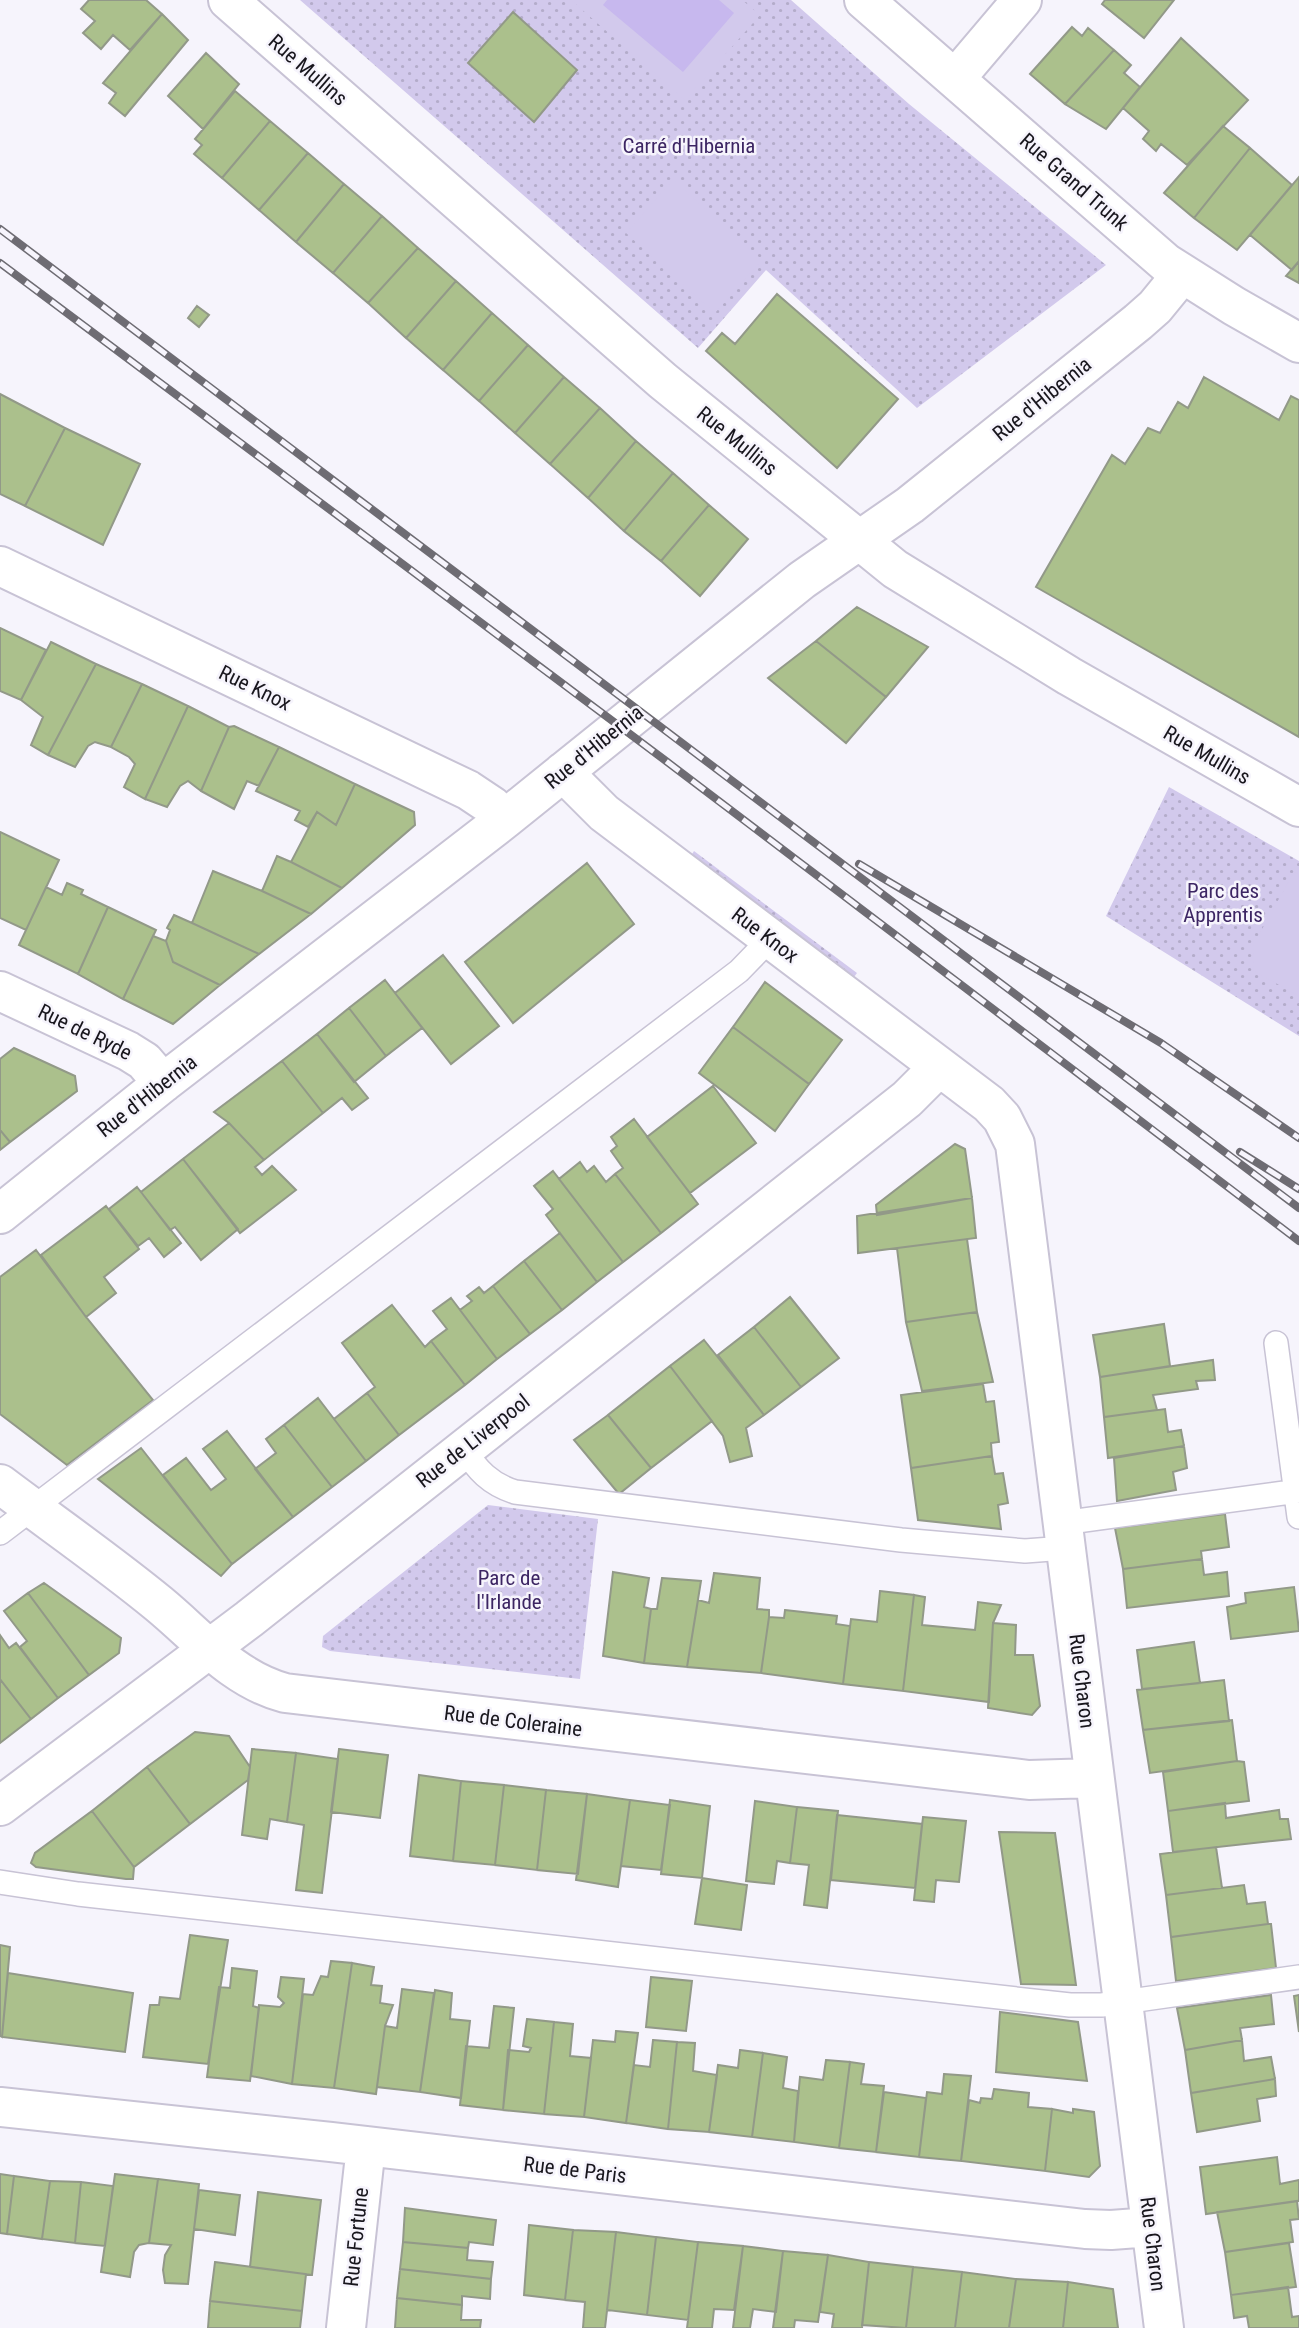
<svg xmlns="http://www.w3.org/2000/svg" width="1299" height="2328" viewBox="0 0 1299 2328" font-family="'Roboto Condensed',sans-serif">
  <style>
    .grass { fill: url(#grass-dots) }
    .garden { fill: #d2c9ec }
    .water { fill: #c7b8ee }
    .building { fill: #abc08c; stroke: #929988; stroke-width: 2 }
    .lines { fill: none; stroke-linecap: round; stroke-linejoin: round }
    .lane-casing { stroke: #c8c3d5; stroke-width: 26 }
    .street-casing { stroke: #c8c3d5; stroke-width: 42 }
    .lane { stroke: #fff; stroke-width: 23 }
    .street { stroke: #fff; stroke-width: 38 }
    .rail-casing { stroke: #6e6c73; stroke-width: 8 }
    .rail { stroke: #f6f4fc; stroke-width: 5; stroke-dasharray: 16; stroke-linecap: butt }
    .labels { text-anchor: middle; dominant-baseline: central; stroke-width: 5; stroke-linejoin: round; paint-order: stroke }
    .street-label { font-size: 21px; fill: #18161d; stroke: #f6f4fc }
    .park-label { font-size: 21px; fill: #3c2563; stroke: #f6f4fc }
  </style>
  <defs>
    <pattern id="grass-dots" width="8" height="8" patternUnits="userSpaceOnUse" patternTransform="scale(1.75)"><rect width="8" height="8" fill="#d2c9ec"/><path d="M2 2h.1M6 6h.1" fill="none" stroke="#b4acca" stroke-width="1.8" stroke-linecap="round"/></pattern>
  </defs>
  <rect width="100%" height="100%" fill="#f6f4fc"/>
  <!-- grass -->
  <path class="grass" d="M300,0H791L909,104L1106,265L917,408L766,270L698,348Z
    M1169,787L1299,861V1036L1106,916Z
    M694,851L857,973L851,981L689,859Z
    M488,1505L598,1519L580,1679L330,1651L322,1647L323,1636Z"/>
  <!-- garden -->
  <path class="garden" d="M571,0H742L760,15L685,100Z
    M673,180L762,260L715,313L626,233Z
    M1294,872L1299,874V996L1254,971L1253,945Z"/>
  <!-- water -->
  <path class="water" d="M607,0H719L734,13L683,72L603,5Z"/>
  <!-- building -->
  <path class="building" d="M89,0H146L162,14L130,50L113,35L101,49L83,33L95,21L81,9Z
    M1105,0H1174L1144,38L1102,4Z
    M513,12L577,70L534,122L468,63Z
    M162,14L188,40L125,116L109,103L116,93L103,83Z
    M1072,27L1082,36L1088,28L1114,50L1065,104L1030,74Z
    M1181,38L1248,100L1187,165L1161,144L1156,151L1143,139L1149,131L1123,108Z
    M1114,50L1131,65L1124,73L1140,87L1106,129L1065,104Z
    M206,53L239,84L203,129L168,96Z
    M235,91L270,121L222,178L194,154L202,145L195,139Z
    M270,121L308,153L259,210L222,178Z
    M1223,126L1250,148L1194,218L1164,193Z
    M1250,148L1292,185L1237,250L1194,218Z
    M308,153L344,184L296,242L259,210Z
    M1299,177V261L1292,270L1250,235Z
    M344,184L382,216L333,273L296,242Z
    M382,216L418,248L368,303L333,273Z
    M418,248L456,281L406,338L368,303Z
    M1299,261V283L1286,276Z
    M456,281L492,313L443,370L406,338Z
    M777,294L898,399L837,468L706,351L722,333L735,344Z
    M197,306L209,315L199,327L188,318Z
    M492,313L528,345L479,401L443,370Z
    M528,345L564,377L515,433L479,401Z
    M564,377L600,408L550,464L515,433Z
    M1204,377L1279,420L1291,396L1299,400V737L1036,587L1112,455L1125,464L1148,428L1160,433L1178,402L1188,408Z
    M0,394L65,428L25,506L0,494Z
    M600,408L636,441L588,498L550,464Z
    M65,428L140,464L103,545L25,506Z
    M636,441L673,473L624,531L588,498Z
    M673,473L709,505L661,561L624,531Z
    M709,505L748,539L700,596L661,561Z
    M857,607L928,647L886,697L816,641Z
    M0,628L46,650L21,700L0,691Z
    M816,641L886,697L846,743L768,678Z
    M51,642L96,664L48,755L31,745L43,717L21,700Z
    M96,664L142,684L111,747L95,742L88,746L75,767L48,755Z
    M142,684L188,706L145,799L124,787L135,764L129,757L111,747Z
    M188,706L229,727L201,791L188,781L180,786L167,807L145,799Z
    M234,726L279,747L259,786L247,781L234,809L201,791L229,727Z
    M279,747L355,784L336,825L317,812L308,827L295,820L300,811L256,791Z
    M355,784L414,812L415,825L342,888L291,862L317,812L336,825Z
    M0,832L59,860L26,930L0,918Z
    M277,856L291,862L342,888L311,914L262,891Z
    M587,863L634,924L513,1023L465,962Z
    M213,871L262,891L311,914L259,954L192,923Z
    M67,883L83,890L81,894L108,907L78,974L19,945L46,887L62,895Z
    M108,907L156,930L123,999L78,974Z
    M174,915L192,923L259,954L220,985L173,962L166,941L170,930L167,928Z
    M153,936L166,941L173,962L220,985L173,1024L123,999Z
    M443,955L499,1026L451,1064L395,993Z
    M385,980L422,1028L386,1056L349,1008Z
    M765,982L842,1040L809,1084L733,1027Z
    M349,1008L386,1056L354,1082L317,1034Z
    M733,1027L809,1084L775,1131L699,1073Z
    M317,1034L368,1098L352,1110L342,1098L323,1113L282,1061Z
    M14,1048L75,1076L77,1091L10,1142L0,1130V1059Z
    M282,1061L323,1113L264,1160L229,1123L214,1112Z
    M713,1086L756,1143L690,1193L647,1137Z
    M634,1119L698,1204L661,1233L615,1174L623,1168L611,1151L617,1146L611,1137Z
    M229,1123L264,1160L255,1167L262,1175L272,1166L296,1190L240,1233L183,1159Z
    M0,1130L10,1142L0,1150Z
    M955,1144L965,1149L972,1198L877,1215L876,1205Z
    M183,1159L238,1229L201,1260L175,1227L170,1230L141,1192Z
    M580,1162L587,1172L594,1166L606,1182L615,1174L661,1233L623,1262L559,1179Z
    M553,1171L623,1262L597,1282L546,1215L553,1209L534,1186Z
    M137,1187L181,1243L164,1257L149,1238L138,1246L109,1209Z
    M972,1198L976,1238L858,1253L857,1216Z
    M106,1206L139,1249L104,1277L116,1293L86,1317L41,1255Z
    M560,1233L597,1282L562,1310L524,1261Z
    M967,1239L977,1312L906,1322L897,1248Z
    M36,1250L86,1317L153,1400L67,1465L0,1414V1277Z
    M524,1261L562,1310L530,1334L493,1286Z
    M493,1286L530,1334L497,1359L460,1310L472,1301L467,1296L479,1287L484,1293Z
    M790,1297L839,1358L801,1387L754,1327Z
    M451,1298L497,1359L465,1385L431,1341L447,1329L433,1311Z
    M392,1305L425,1347L431,1341L465,1385L399,1435L367,1393L375,1387L342,1343Z
    M977,1312L993,1382L922,1391L906,1322Z
    M1164,1324L1170,1366L1100,1377L1093,1335Z
    M754,1327L801,1387L764,1415L718,1355Z
    M704,1340L764,1415L746,1428L752,1456L730,1462L723,1436L670,1366Z
    M1213,1360L1215,1380L1196,1381L1198,1389L1153,1395L1157,1410L1104,1417L1100,1377Z
    M670,1366L712,1421L651,1468L608,1415Z
    M983,1384L986,1402L994,1401L999,1442L991,1443L992,1456L911,1468L901,1395Z
    M367,1393L399,1435L366,1461L334,1419Z
    M318,1398L366,1461L332,1487L284,1425Z
    M1165,1409L1168,1432L1181,1430L1184,1446L1108,1458L1104,1417Z
    M608,1415L651,1468L619,1494L574,1440Z
    M284,1425L332,1487L293,1517L255,1469L276,1453L266,1439Z
    M227,1431L293,1517L232,1564L163,1475L186,1458L211,1490L226,1479L203,1449Z
    M1184,1446L1187,1468L1173,1472L1176,1490L1117,1501L1114,1458Z
    M141,1448L232,1564L221,1576L98,1479Z
    M992,1456L995,1474L1003,1473L1008,1503L998,1505L1001,1529L918,1520L911,1468Z
    M1225,1514L1229,1547L1201,1551L1202,1559L1123,1569L1115,1528Z
    M1202,1559L1204,1575L1227,1572L1229,1596L1127,1608L1123,1569Z
    M613,1572L649,1578L644,1607L651,1609L644,1663L603,1656Z
    M714,1573L760,1578L757,1609L769,1610V1617L761,1673L687,1667L698,1600L709,1603Z
    M662,1578L701,1581L687,1667L644,1663L651,1609H657Z
    M44,1583L121,1638L119,1653L89,1675L28,1593Z
    M1294,1587L1299,1631L1231,1639L1227,1607L1246,1603L1245,1593Z
    M880,1591L914,1595L903,1691L843,1684L851,1619L877,1622Z
    M28,1593L89,1675L58,1698L20,1647L27,1641L4,1611Z
    M914,1595L925,1597L922,1625L975,1630L978,1602L1001,1605L993,1623L989,1702L903,1691Z
    M785,1610L837,1616L836,1624L850,1626L843,1684L761,1673L769,1617L784,1618Z
    M993,1623L1016,1625L1015,1655H1033L1040,1706L1032,1715L988,1708Z
    M0,1635L9,1648L16,1643L58,1698L31,1719L0,1679Z
    M1194,1642L1200,1683L1142,1689L1137,1650Z
    M0,1679L31,1719L0,1743Z
    M1224,1680L1229,1721L1143,1730L1137,1690Z
    M1232,1720L1237,1761L1150,1773L1143,1730Z
    M195,1732L229,1736L250,1767L248,1780L190,1824L147,1767Z
    M252,1749L296,1753L287,1822L270,1819L267,1839L242,1835Z
    M339,1749L388,1755L380,1818L331,1812Z
    M296,1753L338,1759L322,1893L296,1890L304,1825L287,1822Z
    M1237,1761L1244,1762L1249,1801L1168,1811L1163,1772Z
    M147,1767L190,1824L134,1867L92,1811Z
    M419,1775L461,1781L453,1861L410,1856Z
    M461,1781L504,1785L495,1865L453,1861Z
    M504,1785L546,1790L537,1870L495,1865Z
    M546,1790L587,1794L578,1874L537,1870Z
    M587,1794L630,1800L618,1887L576,1880Z
    M630,1800L670,1805L661,1870L621,1866Z
    M670,1800L710,1806L702,1878L661,1874Z
    M755,1801L797,1807L790,1863L777,1861L774,1884L746,1881Z
    M1225,1803L1226,1818L1279,1810L1280,1819H1288L1291,1839L1173,1852L1168,1811Z
    M797,1807L838,1811L827,1908L804,1905L809,1865L790,1863Z
    M92,1811L134,1867L133,1879H126L36,1867L31,1863L35,1853Z
    M837,1815L922,1824L915,1888L831,1880Z
    M923,1817L966,1821L959,1882L936,1880L934,1902L914,1900Z
    M999,1832L1055,1833L1076,1985L1021,1984Z
    M1216,1847L1222,1888L1166,1895L1160,1854Z
    M702,1878L747,1885L741,1930L695,1924Z
    M1244,1885L1247,1904L1265,1902L1268,1924L1171,1937L1166,1895Z
    M1268,1924H1271L1276,1968L1176,1981L1171,1937Z
    M190,1935L228,1940L208,2064L143,2057L150,2005H159L160,1997L180,1999Z
    M0,1945L10,1947L2,2037L0,2036Z
    M331,1961L352,1963L334,2088L292,2084L303,1994L313,1995L321,1976L328,1977Z
    M352,1963L374,1967L371,1985L382,1986L380,2003L393,2005L385,2026L376,2094L334,2088Z
    M232,1968L257,1971L253,2006L259,2008L250,2081L207,2077L219,1987L230,1988Z
    M8,1973L133,1993L125,2052L2,2037Z
    M281,1977L304,1979L292,2084L251,2076L259,2005L280,2007L284,2003L278,1997Z
    M651,1977L692,1981L686,2031L646,2027Z
    M402,1989L434,1993L420,2092L377,2087L385,2026L397,2028Z
    M435,1990L452,1993L450,2019L470,2021L461,2098L420,2092Z
    M1271,1995L1274,2024L1240,2028L1242,2040L1185,2050L1177,2008Z
    M1299,1995V2032L1294,1996Z
    M494,2006L514,2008L503,2110L460,2105L466,2046L489,2048Z
    M1000,2012L1078,2022L1087,2081L996,2072Z
    M527,2019L554,2022L544,2114L503,2110L508,2050L529,2052L531,2048L523,2046Z
    M554,2022L573,2024L570,2056L591,2058L584,2117L544,2114Z
    M616,2031L638,2033L626,2123L584,2117L593,2040L615,2042Z
    M653,2040L677,2042L668,2129L626,2123L634,2065L650,2067Z
    M1242,2040L1244,2061L1271,2057L1275,2079L1191,2093L1185,2050Z
    M677,2042L695,2043L693,2071L717,2075L709,2132L668,2129Z
    M740,2050L763,2053L752,2137L709,2132L718,2065L738,2068Z
    M763,2053L787,2057L783,2088L798,2091L794,2142L752,2137Z
    M826,2060L850,2062L839,2148L794,2142L800,2077L823,2080Z
    M850,2062L864,2064L861,2084L884,2086L876,2152L839,2148Z
    M944,2074L971,2076L961,2161L919,2157L927,2092L942,2094Z
    M1275,2079L1276,2096L1257,2099L1260,2121L1197,2132L1191,2093Z
    M994,2089L1029,2093L1028,2107L1052,2109L1045,2171L961,2161L969,2100L980,2103L981,2098L992,2099Z
    M884,2092L926,2098L919,2157L876,2152Z
    M1052,2109L1073,2113V2109L1094,2112L1100,2166L1089,2177L1045,2171Z
    M1277,2157L1280,2184L1299,2180V2201L1206,2214L1200,2167Z
    M0,2174L14,2176L7,2234L0,2233Z
    M115,2174L158,2179L149,2243L139,2245L134,2252L130,2277L101,2272Z
    M14,2176L50,2181L42,2239L7,2234Z
    M158,2179L199,2184L188,2284L165,2283L163,2270L165,2255L171,2245L149,2243Z
    M50,2181L81,2182L75,2243L42,2239Z
    M81,2182L113,2186L105,2246L75,2243Z
    M199,2190L240,2195L235,2235L194,2229Z
    M258,2192L321,2200L312,2275L250,2267Z
    M1297,2201L1299,2219L1290,2220L1293,2242L1225,2252L1217,2212Z
    M405,2208L496,2220L493,2245L469,2242L468,2248L403,2242Z
    M529,2225L573,2230L565,2300L524,2295Z
    M573,2230L616,2232L605,2328H583L585,2302L565,2300Z
    M616,2232L656,2237L647,2315L607,2310Z
    M656,2237L698,2242L688,2320L647,2315Z
    M403,2242L468,2248L467,2260L493,2262L491,2279L400,2269Z
    M698,2242L743,2246L734,2310L714,2309L712,2328H687Z
    M1289,2243L1296,2287L1231,2295L1225,2252Z
    M743,2246L783,2251L776,2312L753,2309L750,2328H733Z
    M783,2251L828,2255L818,2322L795,2320L794,2328H773Z
    M828,2255L869,2262L862,2328H832L834,2314L820,2312Z
    M215,2262L306,2274L302,2311L210,2301Z
    M869,2262L913,2267L906,2328L862,2325Z
    M913,2267L962,2272L955,2328H906Z
    M400,2269L491,2279L490,2299L462,2296V2305L397,2298Z
    M962,2272L1016,2279L1009,2328H955Z
    M1016,2279L1068,2282L1063,2328H1009Z
    M1068,2282L1113,2289L1118,2328H1063Z
    M1288,2287L1292,2317L1299,2316V2328H1249L1247,2316L1234,2318L1231,2295Z
    M397,2298L462,2305L461,2320H481L480,2328H395Z
    M210,2301L302,2311L300,2328H208Z"/>
  <g class="lines">
    <defs>
      <path id="lane" d="M1276,1343L1299,1517
        M464,1449C477,1470 490,1484 515,1492L901,1540L1025,1551L1065,1548
        M1062,1523L1299,1491
        M0,1533L739,971L770,939
        M0,1882L78,1894L1070,2005H1102L1299,1977"/>
      <path id="street" d="M228,0L663,381L895,569L1069,676L1299,807
        M864,0L1166,263L1234,306L1299,343
        M955,79L1022,0
        M0,566L468,790L492,806L505,819
        M563,772L604,813L989,1104L1002,1118L1015,1144L1164,2328
        M0,991L128,1051L144,1061L163,1083
        M0,1214L163,1083L505,819L802,580L910,505L1138,322L1155,307L1182,274
        M0,1484C53,1524 108,1562 159,1604C199,1637 233,1679 285,1693L1029,1780L1094,1778
        M0,1806L249,1619L907,1099L939,1067
        M0,2107L331,2142L1085,2229L1111,2230L1151,2227
        M346,2328L366,2146"/>
    </defs>
    <!-- lane casing -->
    <use href="#lane" class="lane-casing"/>
    <!-- street casing -->
    <use href="#street" class="street-casing"/>
    <!-- lane -->
    <use href="#lane" class="lane"/>
    <!-- street -->
    <use href="#street" class="street"/>
    <defs>
      <path id="rail" d="M0,229L1299,1208
        M0,263L666,761L1299,1241
        M859,864L1161,1043L1299,1138
        M1240,1152L1299,1189"/>
    </defs>
    <!-- rail casing -->
    <use href="#rail" class="rail-casing"/>
    <!-- rail -->
    <use href="#rail" class="rail"/>
  </g>
  <g class="labels">
    <!-- street labels -->
    <g class="street-label">
      <text transform="translate(308 70) rotate(41)">Rue Mullins</text>
      <text transform="translate(1074 182) rotate(41)">Rue Grand Trunk</text>
      <text transform="translate(1042 399) rotate(-39)">Rue d'Hibernia</text>
      <text transform="translate(737 441) rotate(39)">Rue Mullins</text>
      <text transform="translate(255 688) rotate(26)">Rue Knox</text>
      <text transform="translate(594 747) rotate(-39)">Rue d'Hibernia</text>
      <text transform="translate(1207 755) rotate(30)">Rue Mullins</text>
      <text transform="translate(765 935) rotate(37)">Rue Knox</text>
      <text transform="translate(85 1032) rotate(26)">Rue de Ryde</text>
      <text transform="translate(147 1096) rotate(-38)">Rue d'Hibernia</text>
      <text transform="translate(473 1441) rotate(-38)">Rue de Liverpool</text>
      <text transform="translate(1082 1681) rotate(83)">Rue Charon</text>
      <text transform="translate(513 1721) rotate(7)">Rue de Coleraine</text>
      <text transform="translate(575 2170) rotate(7)">Rue de Paris</text>
      <text transform="translate(356 2237) rotate(-84)">Rue Fortune</text>
      <text transform="translate(1153 2244) rotate(83)">Rue Charon</text>
    </g>
    <!-- park labels -->
    <g class="park-label">
      <text x="689" y="146">Carré d'Hibernia</text>
      <text x="1223" y="891">Parc des<tspan x="1223" dy="24">Apprentis</tspan></text>
      <text x="509" y="1578">Parc de<tspan x="509" dy="24">l'Irlande</tspan></text>
    </g>
  </g>
</svg>
